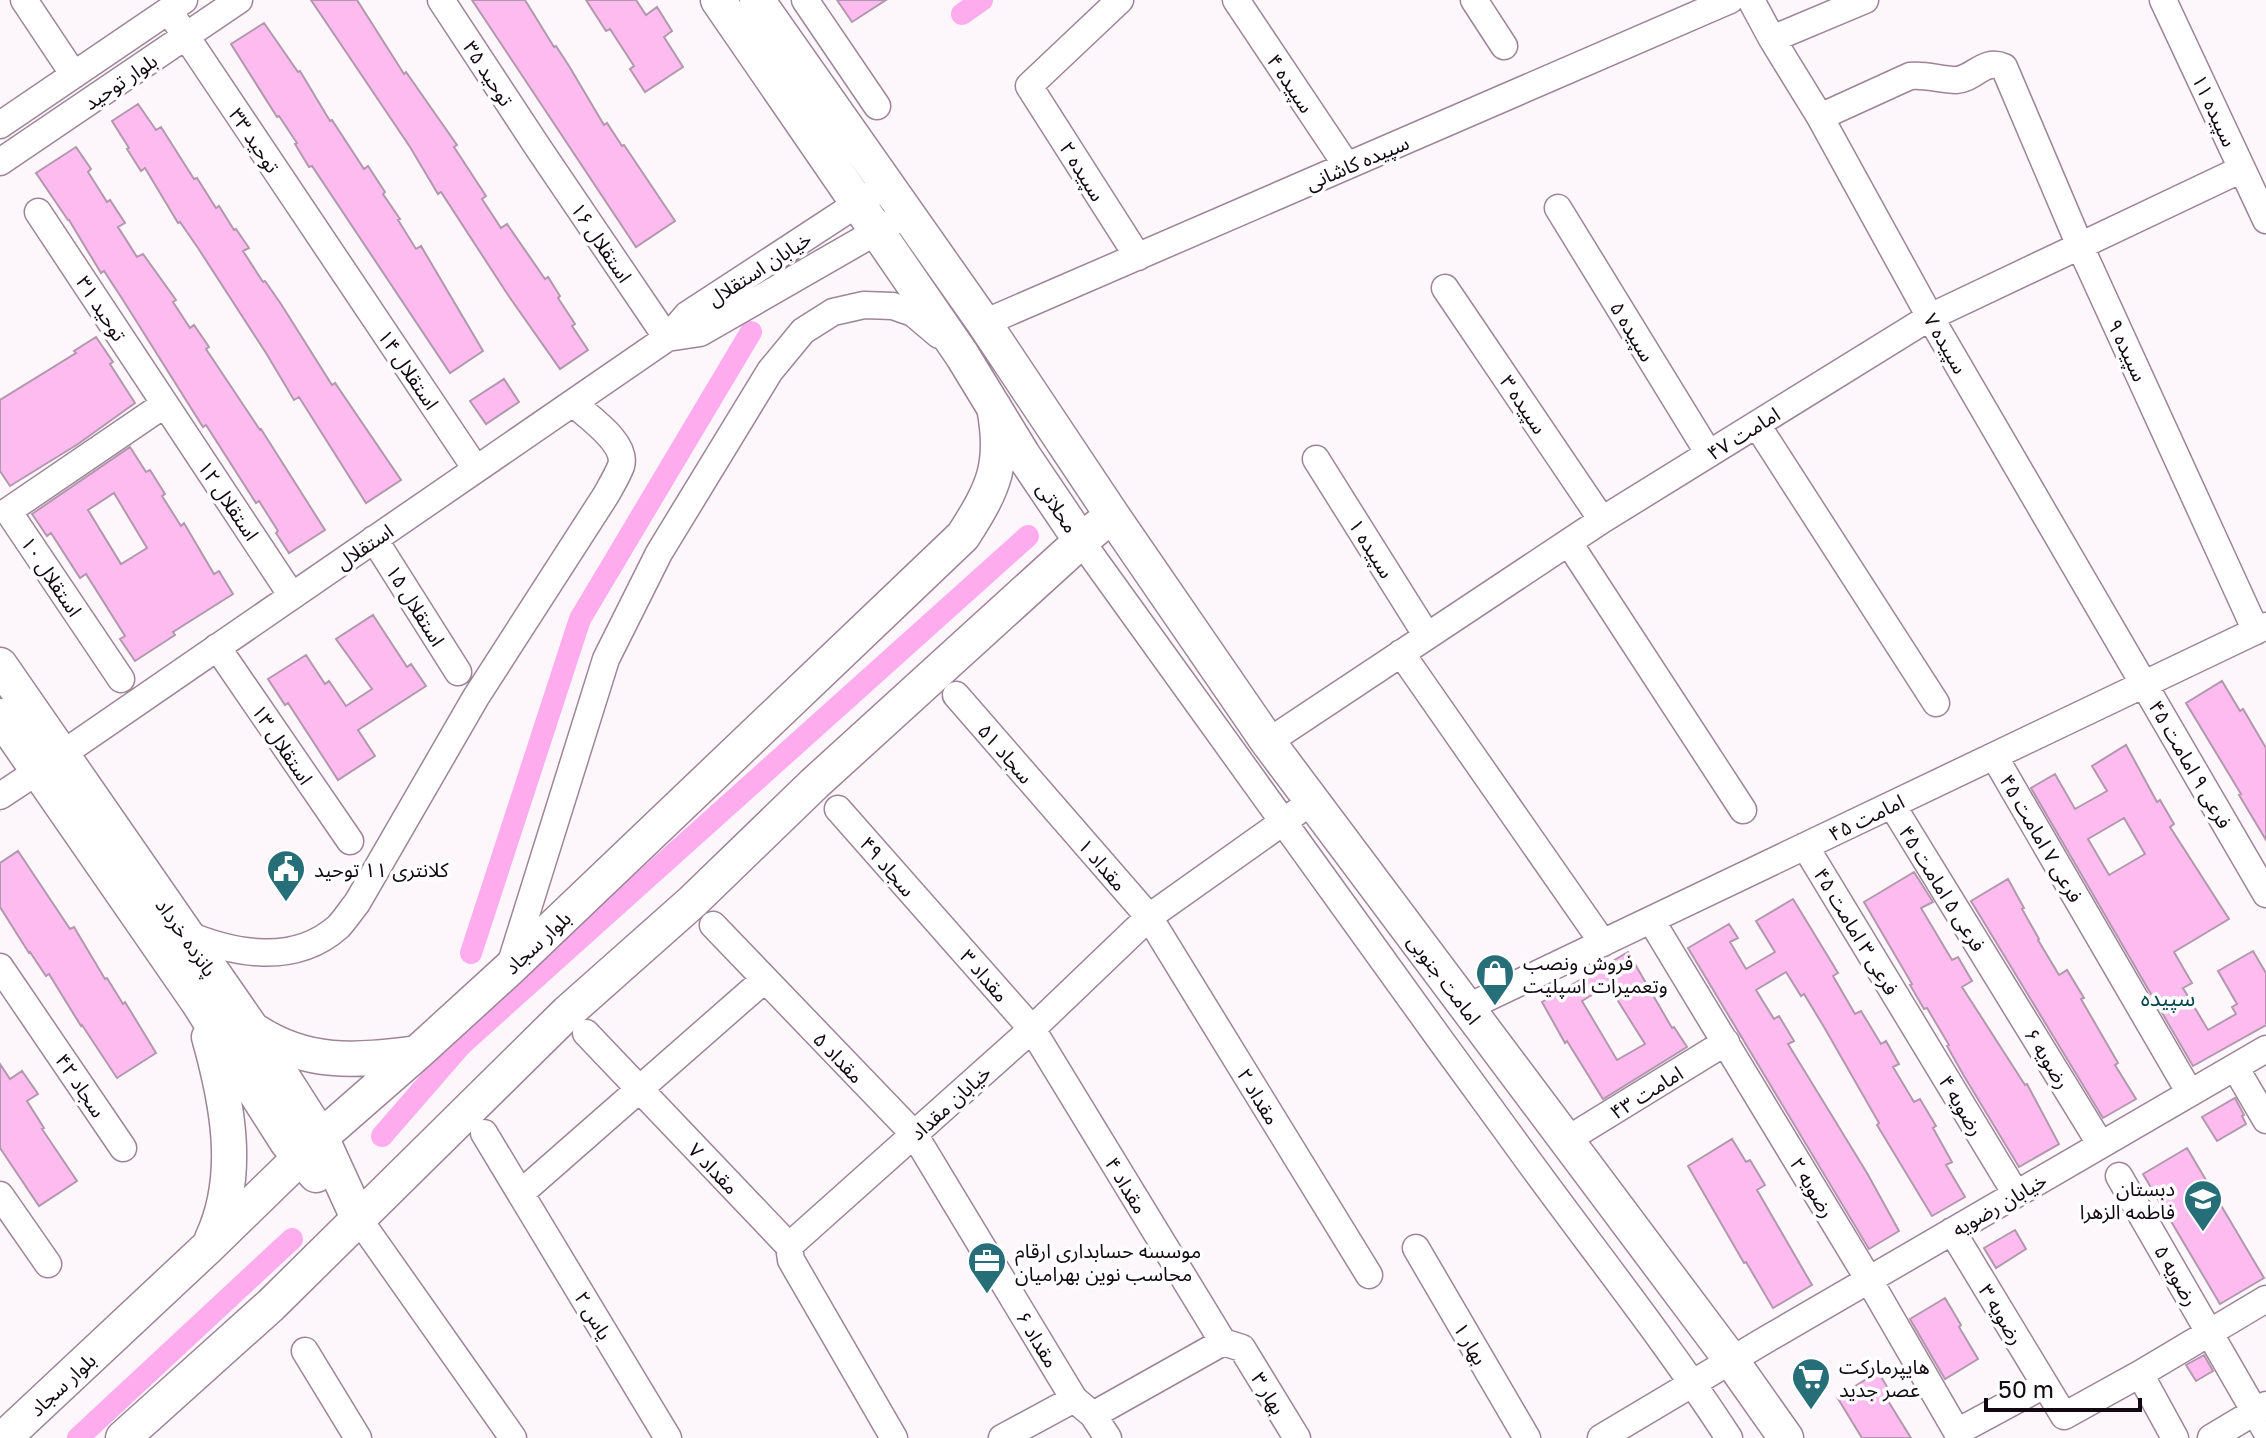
<svg xmlns="http://www.w3.org/2000/svg" width="2266" height="1438" viewBox="0 0 2266 1438" font-family="'Golos Text','Noto Sans Arabic',sans-serif">
  <style>
    .lines { fill: none; stroke-linecap: round; stroke-linejoin: round }
    .canal { stroke: #ffacef; stroke-width: 22 }
    .building { fill: #fdbbf0; stroke: #b298ac; stroke-width: 2; fill-rule: evenodd }
    .minor-casing { stroke: #9e8498; stroke-width: 29 }
    .major-casing { stroke: #9e8498; stroke-width: 37 }
    .minor { stroke: #fff; stroke-width: 26 }
    .major { stroke: #fff; stroke-width: 34 }
    .labels { text-anchor: middle; dominant-baseline: central; stroke-width: 7; stroke-linejoin: round; paint-order: stroke }
    .street-label { font-size: 20px; fill: #110810; stroke: #fff }
    .poi-label { font-size: 20px; fill: #110810; stroke: #fff; text-anchor: start }
    .neighbourhood-label { font-size: 22px; fill: #02444c; stroke: #fff }
  </style>
  <rect width="100%" height="100%" fill="#fdf7fb"/>
  <g class="lines">
    <!-- canal -->
    <path class="canal" d="M962,14L982,0
      M471,953L580,619L751,332
      M382,1136L461,1045L1028,536
      M78,1438L292,1239"/>
  </g>
  <!-- building -->
  <path class="building" d="M311,0H357L404,74L406,72L457,145L454,147L486,196L482,199L501,228L507,224L545,279L548,277L560,296L558,298L575,324L572,326L588,350L560,369L508,295L441,192L438,194L410,147Z
    M472,0H525L554,47L556,46L569,66L604,125L607,123L622,146L624,145L675,221L636,247Z
    M586,0H636L646,15L657,7L672,31L664,37L683,67L645,92L630,69L634,66L610,29L606,31Z
    M837,0H886L852,22Z
    M264,23L298,72L300,71L330,121L332,120L364,169L368,166L385,192L383,194L400,219L398,220L416,249L421,246L483,351L450,373L312,166L309,167L295,144L297,143L279,116L277,117L231,44Z
    M138,104L156,130L161,127L194,179L197,178L216,208L219,206L234,230L236,229L249,248L243,251L263,282L265,281L281,304L332,385L335,383L401,480L366,503L299,397L294,400L266,353L198,248L180,222L178,223L145,168L141,171L127,149L129,148L112,121Z
    M76,147L91,169L88,172L107,202L110,200L125,223L118,227L137,257L143,254L176,300L173,302L190,328L194,325L209,347L206,349L260,430L261,429L325,530L289,553L276,533L278,531L259,501L256,503L206,425L203,427L123,300L104,271L101,273L69,220H68L36,173Z
    M96,337L113,362L110,364L135,403L78,444L10,486L0,471V400L76,353L74,351Z
    M504,379L519,402L486,424L470,401Z
    M130,447L146,472L150,470L165,494L162,496L181,526L184,523L214,574L219,571L233,594L173,632L175,635L135,661L120,639L125,636L86,574L80,578L51,533L47,536L32,514ZM114,493L147,548L121,564L88,510Z
    M373,615L407,667L411,664L426,686L358,730L375,756L338,780L288,703L285,705L268,679L306,655L325,684L329,681L346,706L372,689L336,639Z
    M2222,681L2240,711L2243,709L2266,748V840L2239,795L2241,794L2186,703Z
    M2126,745L2157,802L2160,800L2174,824L2170,827L2229,919L2174,952L2192,983L2183,988L2208,1030L2236,1014L2232,1007L2237,1004L2218,971L2253,951L2266,973V1025L2193,1066L2031,788L2055,774L2075,809L2107,791L2092,766ZM2124,818L2145,854L2109,875L2088,839Z
    M18,851L70,929L74,927L105,979L107,978L123,1004L125,1002L156,1053L117,1078L82,1025L81,1026L49,974L46,976L30,952L29,953L0,907V863Z
    M1914,872L1933,902L1921,908L1952,960L1958,957L1972,981L1962,987L2025,1085L2027,1084L2059,1144L2019,1167L1964,1076L1947,1046L1949,1045L1927,1008L1924,1009L1910,985L1912,984L1864,902Z
    M2008,879L2024,908L2022,909L2039,939L2038,940L2059,975L2067,970L2084,998L2081,999L2118,1063L2115,1065L2136,1099L2103,1118L1971,901Z
    M1793,899L1838,973L1833,976L1855,1014L1861,1011L1881,1044L1886,1041L1899,1064L1893,1067L1914,1102L1920,1099L1936,1126L1933,1128L1952,1162L1946,1165L1965,1197L1932,1216L1877,1125L1879,1123L1824,1027L1804,994L1801,996L1786,972L1756,990L1774,1019L1779,1016L1794,1041L1788,1044L1867,1173L1899,1231L1869,1249L1688,948L1729,924L1738,938L1730,942L1746,969L1775,952L1756,921Z
    M1628,952L1672,1028L1674,1027L1687,1047L1603,1099L1567,1041L1565,1043L1542,1002ZM1608,985L1645,1044L1617,1060L1582,1001Z
    M0,1064L10,1079L22,1071L38,1094L27,1101L44,1128L42,1129L77,1181L39,1206L0,1148Z
    M2235,1098L2244,1115L2242,1116L2246,1124L2217,1141L2202,1117Z
    M1732,1139L1746,1162L1750,1160L1765,1185L1757,1190L1812,1285L1773,1308L1746,1262L1744,1263L1688,1166Z
    M2187,1148L2264,1278L2220,1304L2143,1174Z
    M2015,1230L2026,1249L1996,1268L1984,1248Z
    M1945,1298L1961,1325L1959,1327L1978,1359L1945,1379L1910,1319Z
    M2204,1355L2213,1371L2196,1381L2186,1365Z
    M1878,1372L1891,1393L1885,1396L1911,1438H1862L1837,1397Z"/>
  <g class="lines">
    <defs>
      <path id="minor" d="M24,0L74,75
        M441,0L537,146L667,338
        M805,0L877,106
        M1120,0L1029,86L1138,257
        M1236,0L1347,166
        M1474,0L1504,46
        M1751,0L1772,39L1820,117L1930,317L2266,894
        M2163,0L2266,220
        M169,11L476,469
        M1772,39L1865,0
        M1820,117L1910,76C1926,74 1940,80 1956,80C1974,79 1984,58 2004,67L2080,246L2256,631
        M0,125L184,0
        M0,162L239,0
        M1558,208L1709,454
        M38,212L292,596
        M1445,288L1602,520
        M984,323L1730,0
        M667,338L700,333L893,222
        M1757,425L1936,703
        M1316,459L1427,636
        M374,539L458,672
        M1081,541C1222,739 1365,937 1509,1134C1582,1236 1661,1333 1729,1438
        M1569,543L1743,810
        M217,647L350,841
        M1401,653L1603,943
        M121,679L8,511L165,404
        M956,695L1149,917L1369,1275
        M1268,742L1602,520L1930,317L2242,169
        M61,755L667,338L687,315L872,194
        M1994,756L2190,1093
        M0,796L38,771
        M1892,805L2101,1145
        M838,809L1032,1029L1223,1342
        M1805,846L2016,1194
        M1651,920L1869,1280L1957,1432L2044,1385
        M713,925L914,1134L1074,1399L1093,1415L1108,1438
        M184,933C233,954 294,966 338,927C345,920 351,910 357,903L476,697L606,495C611,486 617,476 621,466C628,443 588,417 573,403
        M0,967L123,1148
        M509,969L606,659L659,553L770,371L803,331L833,312L864,305L893,306L913,313L939,335
        M1466,1008L2266,626
        M586,1033L789,1246
        M2235,1067L2266,1120
        M484,1133L668,1438
        M1565,1141L1726,1042
        M2119,1176L2266,1431
        M521,1193L765,979
        M0,1195L48,1264
        M358,1218L513,1438
        M1952,1231L2064,1416L2140,1374L2266,1299
        M1416,1248L1527,1438
        M305,1351L358,1438
        M2140,1374L2175,1438
        M1093,1415L1223,1342L1242,1348L1297,1438
        M894,1438L791,1260L789,1246L1032,1029L1149,917L1297,812
        M1002,1438L1074,1399
        M1601,1438L1767,1339L2266,1049
        M2211,1438L2266,1405"/>
      <path id="major" d="M718,0L962,355L1023,455L1081,541L1099,526
        M757,0L984,323L1112,515L1268,742L1731,1360L1786,1438
        M0,665L252,1029L321,1137L358,1218
        M0,716L198,1002L287,1142L316,1175
        M252,1029C306,1066 356,1061 417,1053
        M209,1037C227,1101 242,1175 212,1239
        M4,1438L208,1247L321,1137L417,1053L509,969L963,536C994,488 1005,464 994,407
        M123,1438L271,1305L568,1012L692,902L815,783L1081,541"/>
    </defs>
    <!-- minor casing -->
    <use href="#minor" class="minor-casing"/>
    <!-- major casing -->
    <use href="#major" class="major-casing"/>
    <!-- minor -->
    <use href="#minor" class="minor"/>
    <!-- major -->
    <use href="#major" class="major"/>
  </g>
  <!-- icons -->
  <defs>
    <symbol id="civic-pin" viewBox="-11 -11 22 30"><path d="M0 17L-7.5 6A9.5 9.5 0 1 1 7.5 6Z" fill="#266f79" stroke="#fff"/><path d="M-.6-6.5H3V-4.5H.6V-3L4-1V1h2V6H-6V1h2V-1L-.6-3ZM-1.2 2.5V6h2.4V2.5Z" fill="#fff"/></symbol>
    <symbol id="shop-pin" viewBox="-11 -11 22 30"><path d="M0 17L-7.5 6A9.5 9.5 0 1 1 7.5 6Z" fill="#266f79" stroke="#fff"/><path d="M-5-2.5h2.3a2.7 3.5 0 0 1 5.4 0H5L5.5 6h-11ZM-1.5-2.5h3a1.5 2.3 0 0 0-3 0Z" fill="#fff"/></symbol>
    <symbol id="school-pin" viewBox="-11 -11 22 30"><path d="M0 17L-7.5 6A9.5 9.5 0 1 1 7.5 6Z" fill="#266f79" stroke="#fff"/><path d="M0-5L7-2L0 1L-7-2ZM-4 1L0 2.5L4 1V4Q0 6-4 4Z" fill="#fff"/></symbol>
    <symbol id="office-pin" viewBox="-11 -11 22 30"><path d="M0 17L-7.5 6A9.5 9.5 0 1 1 7.5 6Z" fill="#266f79" stroke="#fff"/><path d="M-6-3h4V-5.5h4V-3h4V5H-6ZM-1-4.5V-3h2v-1.5ZM-6 0V1H6V0Z" fill="#fff"/></symbol>
    <symbol id="supermarket-pin" viewBox="-11 -11 22 30"><path d="M0 17L-7.5 6A9.5 9.5 0 1 1 7.5 6Z" fill="#266f79" stroke="#fff"/><path d="M-6-5.5h2.5l.6 2H6L4.5 2H-2.5L-4.4-4H-6ZM-1.5 3.2a1.3 1.3 0 1 0 .1 0ZM3 3.2a1.3 1.3 0 1 0 .1 0Z" fill="#fff"/></symbol>
  </defs>
  <g fill-rule="evenodd">
    <use href="#civic-pin" x="264" y="847" width="44" height="60"/>
    <use href="#shop-pin" x="1473" y="951" width="44" height="60"/>
    <use href="#school-pin" x="2181" y="1177" width="44" height="60"/>
    <use href="#office-pin" x="965" y="1239" width="44" height="60"/>
    <use href="#supermarket-pin" x="1789" y="1355" width="44" height="60"/>
  </g>
  <g class="labels">
    <!-- street labels -->
    <g class="street-label">
      <text transform="translate(489 73) rotate(57)">توحید ۳۵</text>
      <text transform="translate(120 81) rotate(-34)">بلوار توحید</text>
      <text transform="translate(1291 83) rotate(56)">سپیده ۴</text>
      <text transform="translate(2215 110) rotate(65)">سپیده ۱۱</text>
      <text transform="translate(255 140) rotate(56)">توحید ۳۳</text>
      <text transform="translate(1357 162) rotate(-23)">سپیده کاشانی</text>
      <text transform="translate(1083 171) rotate(58)">سپیده ۲</text>
      <text transform="translate(602 242) rotate(56)">استقلال ۱۶</text>
      <text transform="translate(759 268) rotate(-33)">خیابان استقلال</text>
      <text transform="translate(102 308) rotate(57)">توحید ۳۱</text>
      <text transform="translate(1633 331) rotate(59)">سپیده ۵</text>
      <text transform="translate(1946 343) rotate(60)">سپیده ۷</text>
      <text transform="translate(2128 350) rotate(65)">سپیده ۹</text>
      <text transform="translate(409 369) rotate(56)">استقلال ۱۴</text>
      <text transform="translate(1524 404) rotate(56)">سپیده ۳</text>
      <text transform="translate(1743 433) rotate(-32)">امامت ۴۷</text>
      <text transform="translate(229 500) rotate(56)">استقلال ۱۲</text>
      <text transform="translate(1058 507) rotate(56)">محلاتی</text>
      <text transform="translate(364 546) rotate(-34)">استقلال</text>
      <text transform="translate(1372 548) rotate(58)">سپیده ۱</text>
      <text transform="translate(52 576) rotate(56)">استقلال ۱۰</text>
      <text transform="translate(416 605) rotate(58)">استقلال ۱۵</text>
      <text transform="translate(283 744) rotate(56)">استقلال ۱۳</text>
      <text transform="translate(1006 753) rotate(49)">سجاد ۵۱</text>
      <text transform="translate(2191 764) rotate(60)">فرعی ۹ امامت ۴۵</text>
      <text transform="translate(1866 817) rotate(-26)">امامت ۴۵</text>
      <text transform="translate(2042 838) rotate(60)">فرعی ۷ امامت ۴۵</text>
      <text transform="translate(1103 864) rotate(49)">مقداد ۱</text>
      <text transform="translate(888 866) rotate(49)">سجاد ۴۹</text>
      <text transform="translate(1943 888) rotate(58)">فرعی ۵ امامت ۴۵</text>
      <text transform="translate(1857 931) rotate(59)">فرعی ۳ امامت ۴۵</text>
      <text transform="translate(187 937) rotate(55)">پانزده خرداد</text>
      <text transform="translate(537 942) rotate(-43)">بلوار سجاد</text>
      <text transform="translate(985 975) rotate(49)">مقداد ۳</text>
      <text transform="translate(1445 979) rotate(53)">امامت جنوبی</text>
      <text transform="translate(839 1057) rotate(46)">مقداد ۵</text>
      <text transform="translate(2048 1058) rotate(58)">رضویه ۶</text>
      <text transform="translate(81 1085) rotate(56)">سجاد ۴۲</text>
      <text transform="translate(1646 1092) rotate(-32)">امامت ۴۳</text>
      <text transform="translate(1259 1096) rotate(59)">مقداد ۲</text>
      <text transform="translate(950 1102) rotate(-42)">خیابان مقداد</text>
      <text transform="translate(1962 1105) rotate(59)">رضویه ۴</text>
      <text transform="translate(714 1168) rotate(46)">مقداد ۷</text>
      <text transform="translate(1127 1185) rotate(59)">مقداد ۴</text>
      <text transform="translate(1813 1187) rotate(59)">رضویه ۲</text>
      <text transform="translate(1999 1204) rotate(-30)">خیابان رضویه</text>
      <text transform="translate(2177 1275) rotate(60)">رضویه ۵</text>
      <text transform="translate(2002 1314) rotate(59)">رضویه ۳</text>
      <text transform="translate(594 1315) rotate(59)">یاس ۲</text>
      <text transform="translate(1038 1339) rotate(59)">مقداد ۶</text>
      <text transform="translate(1471 1343) rotate(60)">بهار ۱</text>
      <text transform="translate(62 1384) rotate(-43)">بلوار سجاد</text>
      <text transform="translate(1269 1393) rotate(59)">بهار ۳</text>
    </g>
    <!-- poi labels -->
    <g class="poi-label">
      <text x="314" y="869">کلانتری ۱۱ توحید</text>
      <text x="1523" y="962">فروش ونصب<tspan x="1523" dy="23">وتعمیرات اسپلیت</tspan></text>
      <text x="2175" y="1188" text-anchor="end">دبستان<tspan x="2175" dy="23">فاطمه الزهرا</tspan></text>
      <text x="1015" y="1250">موسسه حسابداری ارقام<tspan x="1015" dy="23">محاسب نوین بهرامیان</tspan></text>
      <text x="1839" y="1366">هایپرمارکت<tspan x="1839" dy="23">عصر جدید</tspan></text>
    </g>
    <!-- neighbourhood labels -->
    <g class="neighbourhood-label">
      <text x="2168" y="997">سپیده</text>
    </g>
  </g>
  <!-- scale -->
  <path d="M1986 1398v12h154v-12" fill="none" stroke="#110810" stroke-width="4"/>
  <text x="1998" y="1398" font-size="24" fill="#110810" stroke="#ffffff" stroke-width="6" paint-order="stroke">50 m</text>
</svg>
